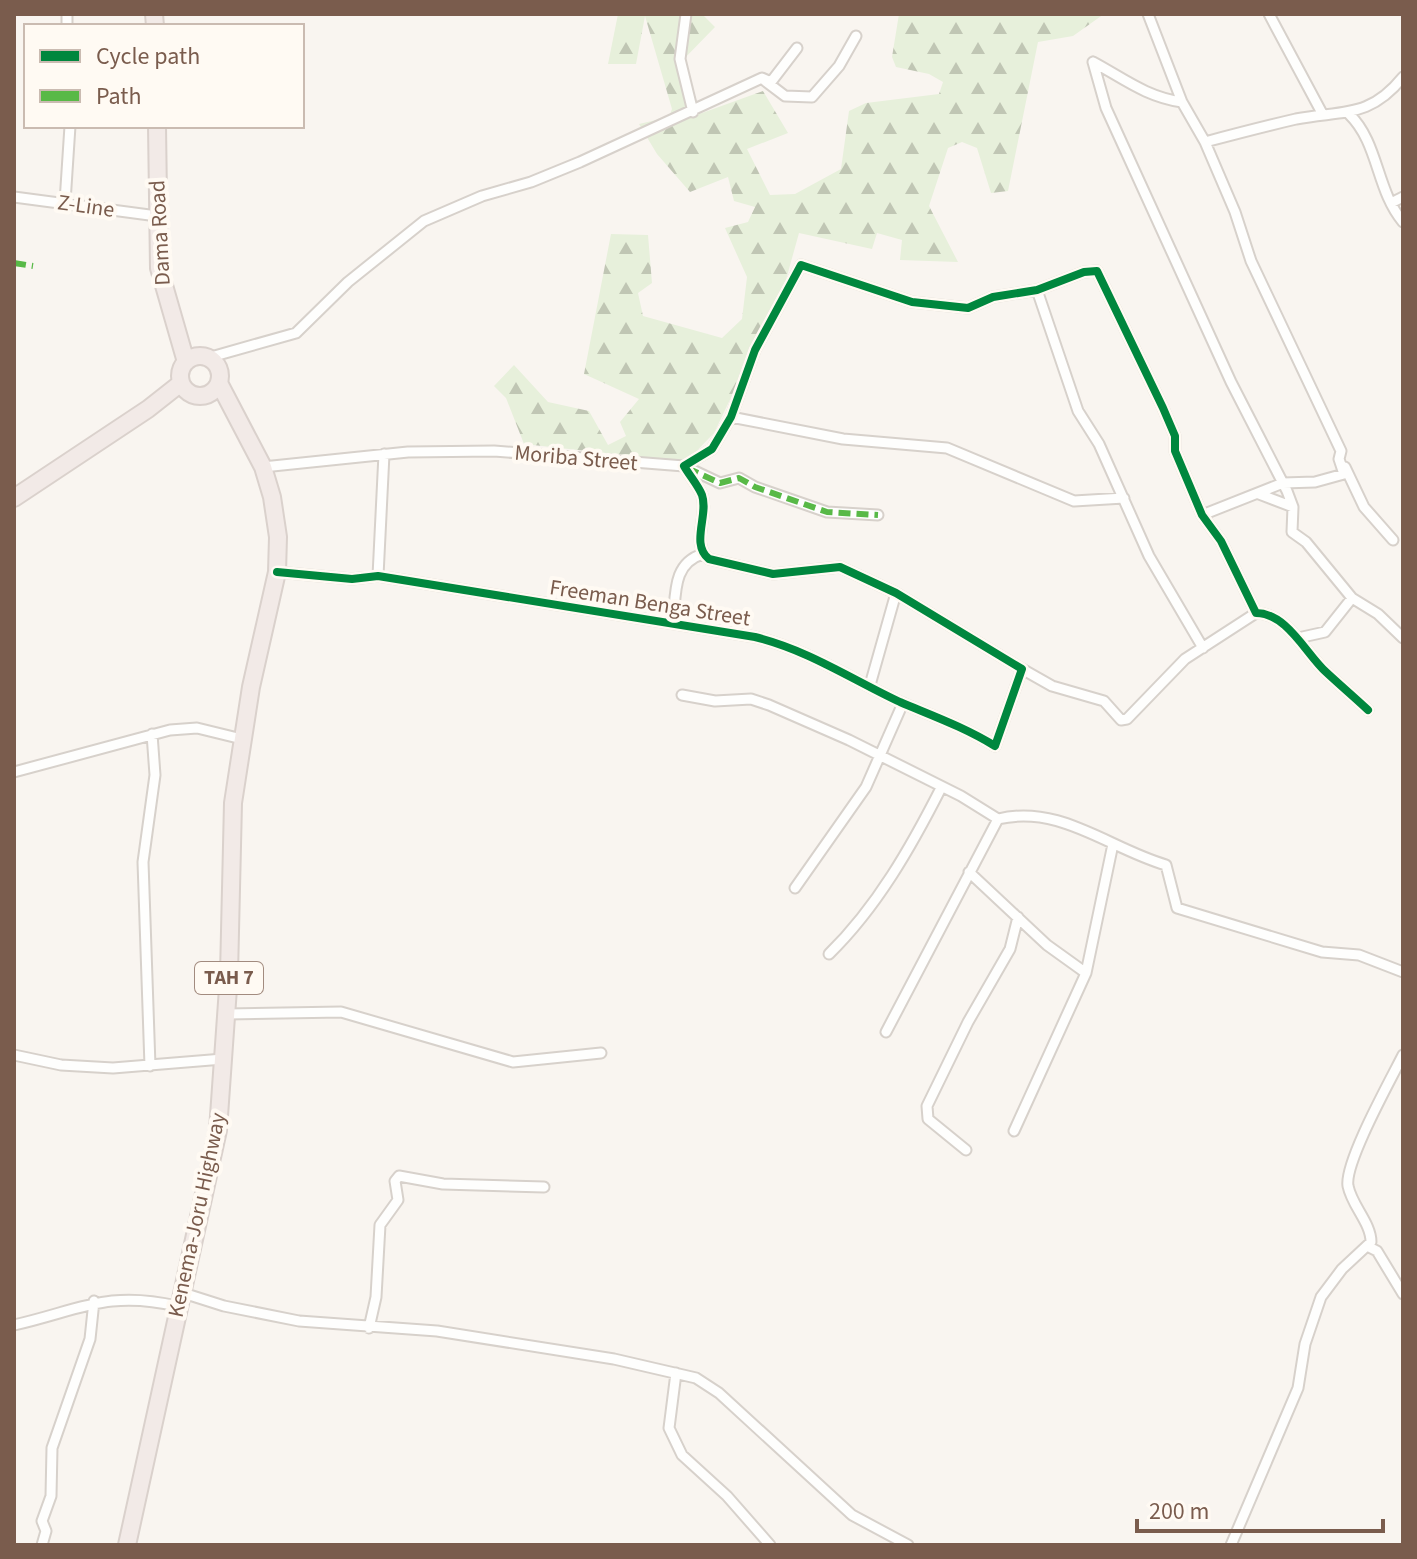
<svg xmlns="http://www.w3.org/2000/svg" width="1417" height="1559" viewBox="0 0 1417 1559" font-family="'Source Sans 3',sans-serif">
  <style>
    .forest { fill: url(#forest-firs) }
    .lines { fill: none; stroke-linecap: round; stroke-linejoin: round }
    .street-casing { stroke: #d7d1cb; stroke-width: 13 }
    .highway-casing { stroke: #dad1cc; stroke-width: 20 }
    .street { stroke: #fefefd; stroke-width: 9 }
    .highway { stroke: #f2eae7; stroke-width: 16 }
    .quiet { stroke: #58b947; stroke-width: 6; stroke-dasharray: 12 6; stroke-linecap: butt }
    .cycleway-casing { stroke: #fffaf3; stroke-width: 13 }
    .cycleway { stroke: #00873e; stroke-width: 8 }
    .labels { text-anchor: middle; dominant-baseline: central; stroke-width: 8; stroke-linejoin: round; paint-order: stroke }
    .shield { fill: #fffaf3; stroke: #a28b7f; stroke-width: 2 }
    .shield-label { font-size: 20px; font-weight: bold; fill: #7a5c4d }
    .street-label { font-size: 22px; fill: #7a5c4d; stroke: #fffaf3 }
  </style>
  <defs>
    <pattern id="forest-firs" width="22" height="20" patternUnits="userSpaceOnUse" patternTransform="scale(2)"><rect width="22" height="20" fill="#e7f0db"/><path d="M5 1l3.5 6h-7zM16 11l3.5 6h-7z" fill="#c0c6b4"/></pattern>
  </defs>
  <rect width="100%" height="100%" fill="#f9f5f0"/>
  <!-- forest -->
  <path class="forest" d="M618,14H702L715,27L679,64L691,117L763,91L788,133L747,149L770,195L795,194L841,169L849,111L866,103L939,94L943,82L929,74L896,67L892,57L899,14H1104L1073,36L1038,42L1008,191L991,193L977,148L962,142L948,148L929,206L958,262L900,260L902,240L877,233L872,249L799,233L784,287L714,433L686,462L524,444L506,398L494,386L514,365L548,402L589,411L608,445L626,436L620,422L639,399L584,374L611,234L648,235L652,283L638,293L643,316L722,338L742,319L747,277L725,228L748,222L755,207L734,201L728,177L690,192L657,154L639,124L669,117L672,109L645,16L636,64H608Z"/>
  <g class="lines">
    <defs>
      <path id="street" d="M686,14L680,59L693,112
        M1148,14L1182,102L1205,142L1235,212L1251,261L1341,451L1339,459L1344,474L1315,482L1283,483L1202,515
        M1269,14L1323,115
        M67,26V14
        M1093,62L1106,108L1231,382L1287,491L1293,507L1292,532L1306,542L1352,598L1378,614L1403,638
        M1093,62C1123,78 1146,97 1182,102
        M764,80L785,96L812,97L839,66L856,36
        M1349,114C1379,143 1376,190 1403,222
        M1205,142C1235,134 1266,126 1296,119C1342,110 1369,119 1403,77
        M14,197L157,216
        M65,202L70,126
        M1391,203L1403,197
        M1037,290L1078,411L1099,444L1149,556L1203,648
        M211,357L296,333L348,282L424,221L482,196L531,182L580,162L762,78L771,82L797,48
        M731,417L843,439L947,448L1074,501L1124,498
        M684,466L712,449L731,417L755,350L801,265L912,302L968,308L993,297L1037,290L1084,272L1097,271L1163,408L1175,436V451L1202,515L1221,541L1256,613C1287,613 1306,654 1326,672C1340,685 1354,697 1368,710
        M263,467L408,452L494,451L684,466L720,483L739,478L755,487L827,512L878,515
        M1345,467L1364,507L1393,540
        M1259,494L1293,507
        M277,572L352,579L378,576L755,637C808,650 851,679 900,702C933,716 964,727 995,746L1022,669L896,593L840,567L773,574L709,559C690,544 709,515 702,495C698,485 689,475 684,466
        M378,576L384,454
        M673,622C676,595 672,563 703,554
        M1298,638L1325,632L1352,598
        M1022,669L1052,686L1104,701L1121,720L1127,719L1185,659L1256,613
        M870,685L896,593
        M682,695L715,701L751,699L769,705L849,740L961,796L998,819C1060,804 1108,848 1166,865L1177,908L1322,952L1359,955L1403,972
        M14,772L170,730L197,728L242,739
        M969,872L1047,945L1086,973
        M795,888L866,787L903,703
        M829,954C877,907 911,847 941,788
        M227,1014L341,1012L513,1062L601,1053
        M886,1032L998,819
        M14,1055L61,1065L113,1068L223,1059
        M150,1066L143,862L155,775L152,734
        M1014,1131L1086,973L1113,844
        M966,1150L928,1119L927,1106L968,1022L1010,949L1018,917
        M1369,1247L1377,1251L1403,1294
        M180,1292L224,1306L299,1321L437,1331L614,1359L696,1378L719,1393L852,1515L908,1545
        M14,1325C80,1310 107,1290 177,1306
        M369,1328L376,1297L380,1225L398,1200L395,1181L399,1176L443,1184L544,1187
        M676,1373L669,1428L682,1455L727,1496L770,1545
        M42,1545L46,1531L42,1521L51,1496L52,1448L90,1339L94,1301
        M1231,1545L1298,1388L1305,1344L1321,1297L1342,1269L1371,1242C1371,1223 1352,1206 1348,1186C1344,1163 1391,1079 1403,1055"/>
      <path id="highway" d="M154,14L155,26
        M157,126L159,268L186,362
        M180 376a20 20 0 1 1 40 0a20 20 0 1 1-40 0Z
        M14,498L148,409L181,383
        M127,1545L218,1130L229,974L233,803L251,687L277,572L278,537L272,497L263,467L219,383"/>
    </defs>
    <!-- street casing -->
    <use href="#street" class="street-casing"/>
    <!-- highway casing -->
    <use href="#highway" class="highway-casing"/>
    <!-- street -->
    <use href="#street" class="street"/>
    <!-- highway -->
    <use href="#highway" class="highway"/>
    <!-- quiet -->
    <path class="quiet" d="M14,263L33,266
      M687,468L720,483L739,478L755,487L827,512L878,515"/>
    <defs>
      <path id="cycleway" d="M277,572L352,579L378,576L755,637C808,650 851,679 900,702C933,716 964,727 995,746L1022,669L896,593L840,567L773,574L709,559C690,544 709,515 702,495C698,485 689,475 684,466L712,449L731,417L755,350L801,265L912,302L968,308L993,297L1037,290L1084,272L1097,271L1163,408L1175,436V451L1202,515L1221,541L1256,613C1287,613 1306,654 1326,672C1340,685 1354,697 1368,710"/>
    </defs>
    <!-- cycleway casing -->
    <use href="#cycleway" class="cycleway-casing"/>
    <!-- cycleway -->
    <use href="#cycleway" class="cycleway"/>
  </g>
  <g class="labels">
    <!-- shield labels -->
    <rect class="shield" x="195" y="962" width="68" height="32" rx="6"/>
    <g class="shield-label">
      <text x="229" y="978">TAH 7</text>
    </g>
    <!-- street labels -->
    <g class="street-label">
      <text transform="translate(86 206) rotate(8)">Z-Line</text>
      <text transform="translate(160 233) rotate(-93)">Dama Road</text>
      <text transform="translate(576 458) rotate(5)">Moriba Street</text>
      <text transform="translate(650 603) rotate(9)">Freeman Benga Street</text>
      <text transform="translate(197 1215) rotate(-78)">Kenema-Joru Highway</text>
    </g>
  </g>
  <!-- border -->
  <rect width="1417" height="1559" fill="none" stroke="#7a5c4d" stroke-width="32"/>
  <!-- legend -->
  <rect x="24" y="24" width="280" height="104" fill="#fffaf3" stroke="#cabbb1" stroke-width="2"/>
  <rect x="40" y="50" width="40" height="12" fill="#00873e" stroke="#cabbb1" stroke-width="2"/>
  <text x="96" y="64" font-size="24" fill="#7a5c4d">Cycle path</text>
  <rect x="40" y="90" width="40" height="12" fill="#58b947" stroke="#cabbb1" stroke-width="2"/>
  <text x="96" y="104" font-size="24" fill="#7a5c4d">Path</text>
  <!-- scale -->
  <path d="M1137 1519v12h246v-12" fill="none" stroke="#7a5c4d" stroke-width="4"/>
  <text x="1149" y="1519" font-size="24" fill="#7a5c4d" stroke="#fffaf3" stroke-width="6" paint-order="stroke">200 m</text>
</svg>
